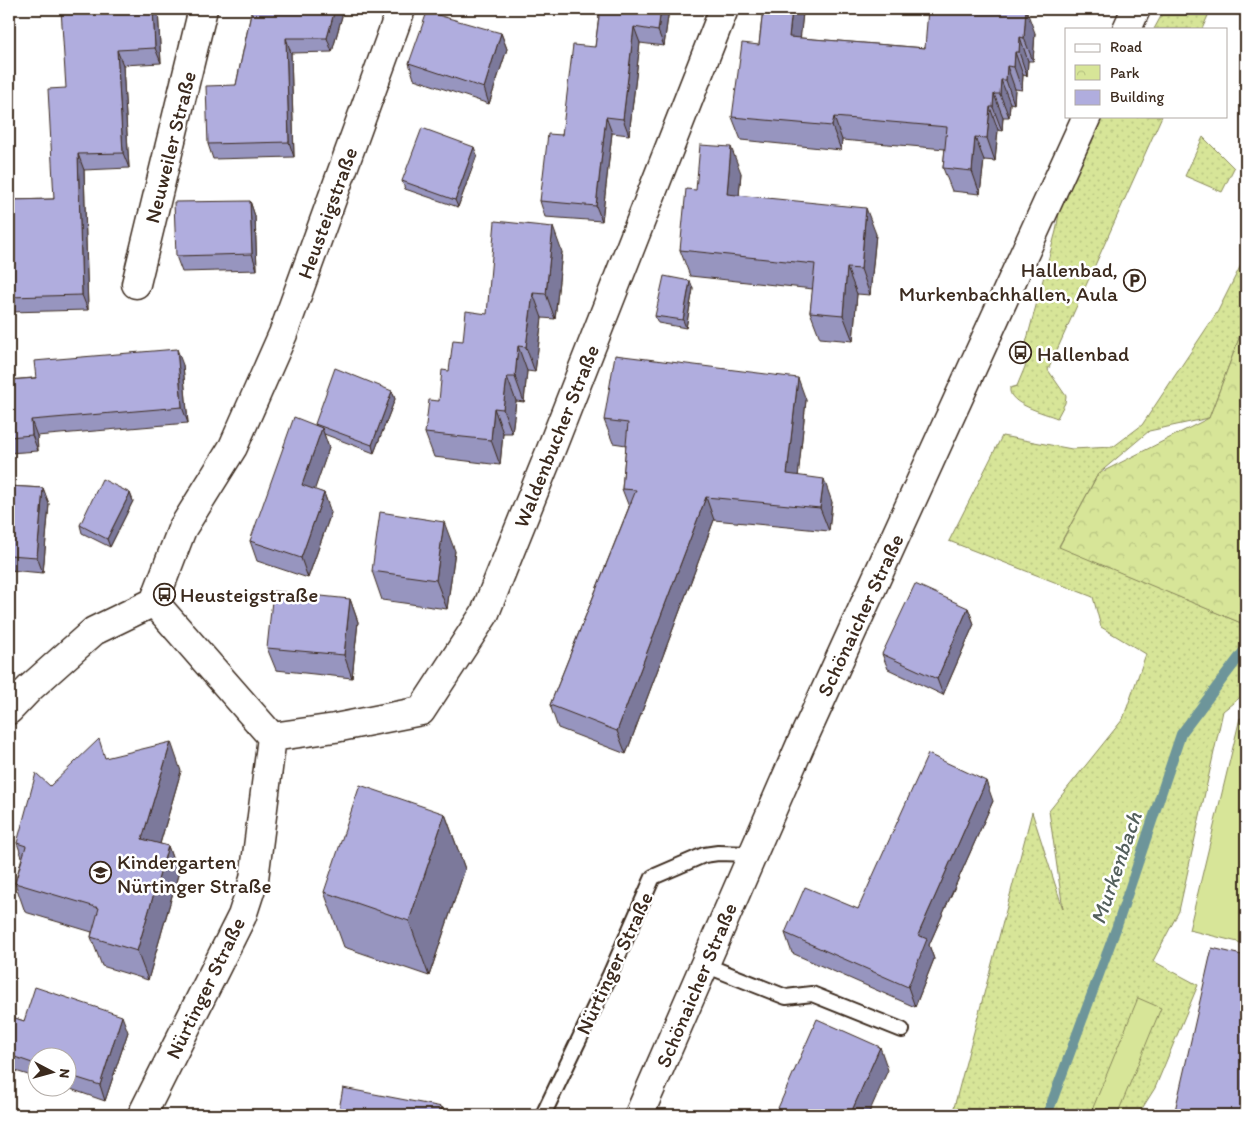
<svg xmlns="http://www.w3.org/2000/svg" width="1255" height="1124" viewBox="0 0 1255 1124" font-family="Itim,sans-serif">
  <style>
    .grass { fill: url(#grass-dots); stroke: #89885b }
    .park { fill: url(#park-crowns); stroke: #89885b }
    .garden { fill: #d7e598; stroke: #89885b }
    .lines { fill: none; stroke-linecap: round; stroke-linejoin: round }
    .stream { stroke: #6d959a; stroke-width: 10 }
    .service-casing { stroke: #3b2a1e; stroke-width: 18 }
    .minor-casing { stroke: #3b2a1e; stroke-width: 31 }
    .secondary-casing { stroke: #3b2a1e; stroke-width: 31 }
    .service { stroke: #fff; stroke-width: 14 }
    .minor { stroke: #fff; stroke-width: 28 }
    .secondary { stroke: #fff; stroke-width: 28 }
    .wall { fill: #9795bf; stroke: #3b2a1e }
    .shaded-wall { fill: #7b799b; stroke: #3b2a1e }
    .building { fill: #b0adde; stroke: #3b2a1e }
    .labels { text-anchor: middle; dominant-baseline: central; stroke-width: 5; stroke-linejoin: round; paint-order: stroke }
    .street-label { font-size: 21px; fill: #3b2a1e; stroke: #fff }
    .poi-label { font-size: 21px; fill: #3b2a1e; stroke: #fff; text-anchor: start }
    .water-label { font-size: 22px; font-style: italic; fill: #54605c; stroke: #fff }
  </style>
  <defs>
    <pattern id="grass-dots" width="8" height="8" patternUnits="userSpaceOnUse" patternTransform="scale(1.25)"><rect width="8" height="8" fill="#d7e598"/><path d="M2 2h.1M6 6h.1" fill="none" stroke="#b9c583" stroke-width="1.8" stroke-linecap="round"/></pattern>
    <pattern id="park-crowns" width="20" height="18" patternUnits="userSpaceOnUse" patternTransform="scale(1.25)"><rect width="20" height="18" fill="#d7e598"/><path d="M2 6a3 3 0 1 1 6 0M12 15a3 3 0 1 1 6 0" fill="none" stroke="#b9c583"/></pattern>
  </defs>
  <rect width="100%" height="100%" fill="#fff"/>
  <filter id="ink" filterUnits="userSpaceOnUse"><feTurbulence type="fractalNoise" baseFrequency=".02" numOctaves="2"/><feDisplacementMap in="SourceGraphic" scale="10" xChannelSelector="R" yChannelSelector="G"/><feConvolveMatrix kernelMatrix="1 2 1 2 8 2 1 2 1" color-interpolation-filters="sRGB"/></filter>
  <g filter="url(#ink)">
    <!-- grass -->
    <path class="grass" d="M1165,9H1211L1202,29H1154Z
      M1102,116H1162L1048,370L1066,396L1065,403L1057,418C1045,413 1007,404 1010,388L1017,386L1027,362L1022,358L1056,231L1060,207Z
      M1203,137L1234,168L1222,192L1185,176Z
      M1246,255V320L1209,418L1149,431L1098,474L1059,546L1246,625V696L1243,695L1223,711L1179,911L1153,961L1198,985L1155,1088L1138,1115H952L1032,812L1063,909L1049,811L1123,719L1146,654L1101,627L1093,597L949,541L1002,436L1072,449L1113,447L1142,425L1218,311Z"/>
    <!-- park -->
    <path class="park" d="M1246,320V625L1059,547L1098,474L1209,418Z"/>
    <!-- garden -->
    <path class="garden" d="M1240,718L1246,720V944L1189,930Z
      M1138,998L1161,1008L1117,1115H1090Z"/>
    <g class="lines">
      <!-- stream -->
      <path class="stream" d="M1047,1115L1117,926L1181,734L1246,648"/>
      <defs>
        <path id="service" d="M705,965L786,997L812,994L902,1030
          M543,1115L609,977L653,877L704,855L718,853L752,854"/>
        <path id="minor" d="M136,284L203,9
          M154,602L272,737
          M9,710L30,688L94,631L154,602L182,529L233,447L283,334L401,9
          M272,737L335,728L421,711L485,613L550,452L724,9
          M142,1115L242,916L254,879L272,737"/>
        <path id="secondary" d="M1127,29L1136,9
          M639,1115L800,746L1087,116"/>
      </defs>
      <!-- service casing -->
      <use href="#service" class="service-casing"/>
      <!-- minor casing -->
      <use href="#minor" class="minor-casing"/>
      <!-- secondary casing -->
      <use href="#secondary" class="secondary-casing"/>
      <!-- service -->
      <use href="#service" class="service"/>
      <!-- minor -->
      <use href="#minor" class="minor"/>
      <!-- secondary -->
      <use href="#secondary" class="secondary"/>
    </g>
    <!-- wall -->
    <path class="wall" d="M158,9L161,63L123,65L129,168L84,170L88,310L9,312V200L54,199L66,88Z
      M252,9H344L332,52L291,53L294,157L213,159L208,144L236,85Z
      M600,9H669L664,46L640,43L629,135L612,133L602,221L545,217L540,201L562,135L595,47Z
      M763,9H801L803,13L800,38L925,48L1035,33L1033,61H1028L1027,76L1023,75L1022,90L1015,89L1014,104L1010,103L1009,117H1003L1002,131L998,130L995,161L984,160L980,194L952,191L943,168L945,149L842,140L841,150L741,140L732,117L759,45Z
      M501,33L507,49L489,104L414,79L409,63Z
      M477,155L458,207L405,189L402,181Z
      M741,173L739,195L876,234L870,295L857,294L853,341L820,338L810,312L813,289L690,276L680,250L696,190Z
      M250,201L255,216L257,270L182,272L176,256Z
      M562,252L555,319L542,318L535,372L527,371L524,402L516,401L512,433H503L500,465L434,457L425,433L439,401L449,371L487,314Z
      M690,281L693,289L686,328L658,323L655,316Z
      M183,365L188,423L37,436L38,451L9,453V380Z
      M392,391L395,399L374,453L324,434L329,448L314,490L324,493L331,513L308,578L257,561L250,541L316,426L315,424Z
      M806,400L798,476L832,502L829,531L714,520L626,754L558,728L550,705L629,507L622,489L626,445L613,443L604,420Z
      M9,486L43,488L49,504L43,573L9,570Z
      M130,493L133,501L110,547L82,533L80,525Z
      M455,551L447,609L382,600L372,571Z
      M350,599L358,622L352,678L276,670L267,648Z
      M968,608L974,624L943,695L888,669L882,654Z
      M106,758L181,771L160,844L168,846L178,875L148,980L102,966L91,937L92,932L25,912L15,883L22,857L17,843L50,786Z
      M993,801L929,945L934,959L915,1007L792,953L785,933L858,909Z
      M445,814L465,869L429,976L344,947L324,892Z
      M9,1016L24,1021L128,1032L105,1101L62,1086H68V1056H38V1078L9,1069Z"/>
    <!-- shaded-wall -->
    <path class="shaded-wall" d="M153,9H158L161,63L155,48Z
      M335,9H344L332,52L327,38Z
      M661,9H669L664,46L658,31Z
      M792,9H801L803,13L798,61L789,37Z
      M1026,9L1035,33L1033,61L1024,38Z
      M634,27L640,43L629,135L623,119Z
      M501,33L507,49L489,104L484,88Z
      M1020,37L1028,61L1027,76L1019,52Z
      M286,38L291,53L294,157L289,142Z
      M117,50L123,65L129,168L123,153Z
      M1015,52L1023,75L1022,90L1014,67Z
      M1007,66L1015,89L1014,104L1006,80Z
      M1001,80L1010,103L1009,117L1000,94Z
      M994,94L1003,117L1002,131L993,107Z
      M990,107L998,130L995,161L987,138Z
      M606,117L612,133L602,221L596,206Z
      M834,117L842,140L841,150L832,126Z
      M975,137L984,160L980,194L972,171Z
      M474,147L477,155L458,207L455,200Z
      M731,147L741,173L737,220L727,194Z
      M78,154L84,170L88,310L82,295Z
      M250,201L255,216L257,270L252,254Z
      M866,208L876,234L870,295L861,269Z
      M553,227L562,252L555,319L546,294Z
      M847,268L857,294L853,341L843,315Z
      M690,281L693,289L686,328L683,320Z
      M533,293L542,318L535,372L526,347Z
      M518,346L527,371L524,402L515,377Z
      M177,349L183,365L188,423L182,407Z
      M507,377L516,401L512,433L503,409Z
      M798,378L806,400L796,497L787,474Z
      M392,391L395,399L374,453L372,445Z
      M494,408L503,433L500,465L491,440Z
      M31,420L37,436L38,451L32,435Z
      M322,428L329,448L309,506L302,485Z
      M824,479L832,502L829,531L820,508Z
      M43,488L49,504L43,573L37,557Z
      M130,493L133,501L110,547L107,539Z
      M324,493L331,513L308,578L301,558Z
      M706,497L714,520L626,754L617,731Z
      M444,522L455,551L447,609L436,580Z
      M350,599L358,622L352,678L344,655Z
      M968,608L974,624L943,695L937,679Z
      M171,742L181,771L153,868L142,839Z
      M986,781L993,801L929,945L934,959L915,1007L908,987L918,935Z
      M445,814L465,869L429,976L409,921Z
      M168,846L178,875L148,980L137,951Z
      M122,1016L128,1032L105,1101L100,1085Z
      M880,1047L888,1070L868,1115H850Z
      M442,1107L445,1115H440Z"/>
    <!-- building -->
    <path class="building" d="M61,9H153L155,48L117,50L123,153L78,154L82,295L9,297V200L54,199L48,89L66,88Z
      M252,9H335L327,38H286L289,142L208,144L206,86L236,85Z
      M600,9H661L658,31L634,27L623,119L606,117L596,206L540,201L548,134L562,135L573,45L595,47Z
      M763,9H792L789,37L925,48L928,9H1026L1024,38L1020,37L1019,52H1015L1014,67L1007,66L1006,80H1001L1000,94H994L993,107H990L987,138L975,137L972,171L943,168L947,127L834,117L832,126L732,117L742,43L759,45Z
      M427,12L501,33L484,88L409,63Z
      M422,128L474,147L455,200L402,181Z
      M700,145L731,147L727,194L866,208L861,269L847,268L843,315L810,312L815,264L680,250L686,189L696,190Z
      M250,201L252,254L176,256L174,202Z
      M495,221L553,227L546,294L533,293L526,347L518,346L515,377H507L503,409L494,408L491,440L425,433L429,400L439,401L442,370L449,371L453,340L463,341L466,311L487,314Z
      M664,276L690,281L683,320L655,316Z
      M177,349L182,407L31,420L32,435L9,437V380L36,378L34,361Z
      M615,355L798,378L787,474L824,479L820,508L706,497L617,731L550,705L636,490L622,489L628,423L604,420Z
      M335,368L392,391L372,445L315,424Z
      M294,417L322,428L302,485L324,493L301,558L250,541Z
      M102,479L130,493L107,539L80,525Z
      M9,486L43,488L37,557L9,555Z
      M380,512L444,522L436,580L372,571Z
      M915,584L968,608L937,679L882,654Z
      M273,591L350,599L344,655L267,648Z
      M99,739L105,758L171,742L142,839L168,846L137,951L91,937L99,908L15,883L26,846L17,843L36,773L50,786Z
      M928,754L986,781L918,935L927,939L908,987L785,933L805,887L858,909Z
      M360,785L445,814L409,921L324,892Z
      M1212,948L1246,956V1115H1174Z
      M35,987L122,1016L100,1085L68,1075V1056H38V1065L9,1055V1016L24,1021Z
      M817,1019L880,1047L850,1115H775Z
      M343,1088L442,1107L440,1115H338Z"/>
  </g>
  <!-- icons -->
  <defs>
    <symbol id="parking-ring" viewBox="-11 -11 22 22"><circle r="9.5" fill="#fff" stroke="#3b2a1e" stroke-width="1.5"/><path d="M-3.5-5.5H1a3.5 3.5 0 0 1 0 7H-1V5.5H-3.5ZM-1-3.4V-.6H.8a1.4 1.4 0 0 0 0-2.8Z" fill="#3b2a1e"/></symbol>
    <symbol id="bus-ring" viewBox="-11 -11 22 22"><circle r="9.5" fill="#fff" stroke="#3b2a1e" stroke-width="1.5"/><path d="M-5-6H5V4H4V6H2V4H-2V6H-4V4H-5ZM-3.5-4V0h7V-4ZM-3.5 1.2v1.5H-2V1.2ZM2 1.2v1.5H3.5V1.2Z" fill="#3b2a1e"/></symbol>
    <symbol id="school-ring" viewBox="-11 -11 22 22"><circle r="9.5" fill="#fff" stroke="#3b2a1e" stroke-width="1.5"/><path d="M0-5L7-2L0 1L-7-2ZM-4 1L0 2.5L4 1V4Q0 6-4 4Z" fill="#3b2a1e"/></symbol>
  </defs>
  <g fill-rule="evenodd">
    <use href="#parking-ring" x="1122" y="268" width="25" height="25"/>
    <use href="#bus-ring" x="1008" y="340" width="25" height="25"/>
    <use href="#bus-ring" x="152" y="582" width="25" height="25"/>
    <use href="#school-ring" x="88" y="860" width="25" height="25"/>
  </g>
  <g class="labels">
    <!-- street labels -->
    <g class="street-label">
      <text transform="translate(170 147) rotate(-76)">Neuweiler Straße</text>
      <text transform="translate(327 213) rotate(-70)">Heusteigstraße</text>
      <text transform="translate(556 436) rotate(-68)">Waldenbucher Straße</text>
      <text transform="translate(860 615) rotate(-65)">Schönaicher Straße</text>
      <text transform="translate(614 963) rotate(-65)">Nürtinger Straße</text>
      <text transform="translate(696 985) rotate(-67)">Schönaicher Straße</text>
      <text transform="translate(205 988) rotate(-64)">Nürtinger Straße</text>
    </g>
    <!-- poi labels -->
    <g class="poi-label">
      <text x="1118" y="269" text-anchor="end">Hallenbad,<tspan x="1118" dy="24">Murkenbachhallen, Aula</tspan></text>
      <text x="1037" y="353">Hallenbad</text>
      <text x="180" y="594">Heusteigstraße</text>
      <text x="117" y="861">Kindergarten<tspan x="117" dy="24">Nürtinger Straße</tspan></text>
    </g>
    <!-- water labels -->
    <g class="water-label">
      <text transform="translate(1116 868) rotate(-71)">Murkenbach</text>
    </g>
  </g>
  <!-- margin -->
  <rect width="1255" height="1124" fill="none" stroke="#fff" stroke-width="30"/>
  <rect x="15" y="15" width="1225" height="1094" fill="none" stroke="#3b2a1e" stroke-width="2" filter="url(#ink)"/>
  <!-- legend -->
  <rect x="1065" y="28" width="162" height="90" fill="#ffffff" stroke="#b1aaa5"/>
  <rect x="1075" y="44" width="25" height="8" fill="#ffffff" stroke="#b1aaa5"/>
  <text x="1110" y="52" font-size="15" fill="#3b2a1e">Road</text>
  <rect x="1075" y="65" width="25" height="15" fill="url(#park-crowns)" stroke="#b1aaa5"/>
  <text x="1110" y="78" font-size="15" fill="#3b2a1e">Park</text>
  <rect x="1075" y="90" width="25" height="15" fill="#b0adde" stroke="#b1aaa5"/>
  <text x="1110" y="102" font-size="15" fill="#3b2a1e">Building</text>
  <!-- north arrow -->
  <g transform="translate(52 1072) rotate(96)"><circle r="24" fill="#ffffff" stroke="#b1aaa5"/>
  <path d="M0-4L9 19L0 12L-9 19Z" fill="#3b2a1e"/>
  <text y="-8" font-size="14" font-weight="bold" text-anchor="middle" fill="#3b2a1e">N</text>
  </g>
</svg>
